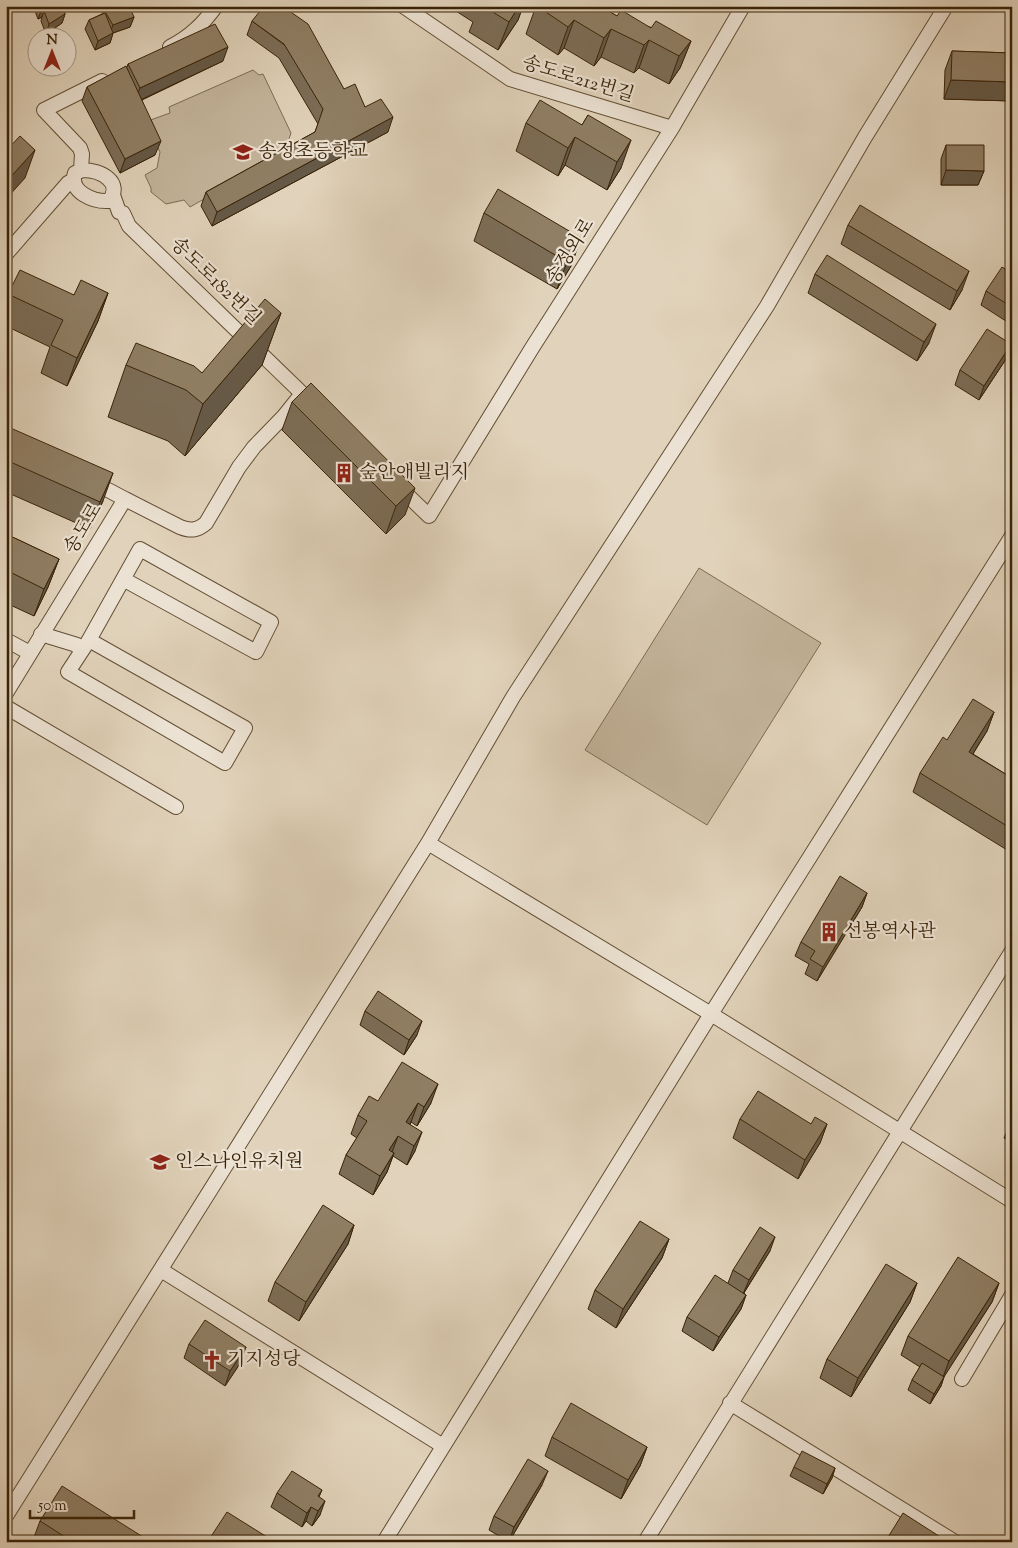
<svg xmlns="http://www.w3.org/2000/svg" width="1018" height="1548" viewBox="0 0 1018 1548" font-family="'Sorts Mill Goudy','Noto Serif KR',serif">
  <style>
    .green { fill: #c4b59c; stroke: #7e6c52 }
    .lines { fill: none; stroke-linecap: round; stroke-linejoin: round }
    .minor-casing { stroke: #634f34; stroke-width: 16 }
    .minor { stroke: #ece2d3; stroke-width: 14 }
    .wall { fill: #7c6d57; stroke: #392307 }
    .shaded-wall { fill: #655947; stroke: #392307 }
    .building { fill: #907f65; stroke: #392307 }
    .labels { text-anchor: middle; dominant-baseline: central; stroke-width: 4.5; stroke-linejoin: round; paint-order: stroke }
    .street-label { font-size: 19px; fill: #392307; stroke: #ece2d3 }
    .poi-label { font-size: 19px; fill: #392307; stroke: #ece2d3; text-anchor: start }
  </style>
  <rect width="100%" height="100%" fill="#e1d3bb"/>
  <filter id="stains"><feTurbulence type="fractalNoise" baseFrequency=".004" numOctaves="4"/><feColorMatrix values="0 0 0 0 .2 0 0 0 0 .09 0 0 0 0 .02 0 0 0 .5 -.17"/></filter>
  <radialGradient id="worn" r=".72"><stop offset=".6" stop-color="#630" stop-opacity="0"/><stop offset="1" stop-color="#630" stop-opacity=".3"/></radialGradient>
  <!-- green -->
  <path class="green" d="M253,70L259,75L263,74L291,133L284,154L190,207L184,200L166,204L151,192V188L145,175L157,168L160,152L145,122L170,113L169,107Z
    M699,568L821,643L707,825L585,750Z"/>
  <g class="lines">
    <defs>
      <path id="minor" d="M403,6L510,79L672,128
        M170,47C190,37 203,24 216,6
        M81,170L82,154L80,148L44,110L102,81
        M83,170C100,170 124,182 109,201C94,202 68,192 75,173Z
        M113,195L119,212L123,213L129,226L314,405
        M6,254L68,183L74,180
        M398,486L429,516L532,348L672,128L743,6
        M125,499L180,527C190,531 197,531 206,523L239,467L254,447L284,416L300,396
        M41,634L77,645L81,652
        M6,640L30,653
        M89,640L245,728L225,763L68,672Z
        M89,640L140,549L271,622L256,652L123,579
        M6,693L125,499L91,481
        M6,707L176,807
        M428,843L711,1014L1012,1201
        M161,1270L443,1446
        M962,1379L1012,1295
        M730,1403L955,1542
        M6,1516L428,843L513,697L767,306L865,137L946,6
        M384,1542L711,1014L1012,536
        M645,1542L1012,951
        M1011,1542L1012,1541"/>
    </defs>
    <!-- minor casing -->
    <use href="#minor" class="minor-casing"/>
    <!-- minor -->
    <use href="#minor" class="minor"/>
  </g>
  <!-- wall -->
  <path class="wall" d="M33,6H62L65,14L62,23L46,34L41,21L42,17L38,19Z
    M448,6H523L518,20L498,50L469,32L473,22Z
    M536,6H600L617,16L691,41L680,68L669,84L639,68L634,73L601,57L594,66L564,48L558,55L526,34Z
    M104,10L134,17L130,27L113,33L110,43L95,50L85,29L89,20L102,14Z
    M252,21L344,89L365,107L388,132L212,226L201,206L206,192L315,132L318,124L279,58L247,35Z
    M952,51L1012,53V101L944,99L945,70Z
    M223,61L142,100L155,155L120,173L82,101L87,87L127,67L128,64Z
    M588,115L621,168L607,190L565,165L558,176L516,151L526,123L582,125Z
    M946,145L984,171L978,185H941V159Z
    M484,213L581,238L571,266L557,289L474,241Z
    M848,225L962,290L950,310L841,244Z
    M1012,273V325L981,305L986,291Z
    M815,274L929,343L917,361L808,293Z
    M108,293L98,321L67,386L41,373L50,347L6,326V298L8,294L74,295Z
    M281,313L262,365L185,456L168,441L108,417L126,365L202,373Z
    M1006,359L979,400L955,385L960,370Z
    M292,402L405,515L386,534L282,430Z
    M6,426L103,501L90,529L6,492Z
    M6,534L59,559L48,587L34,616L6,603Z
    M994,712L987,731L973,754L1012,778V853L913,792L920,773L947,740Z
    M867,893L862,907L817,981L805,974L809,964L795,956L801,942Z
    M365,1011L417,1035L404,1055L360,1025Z
    M378,1101L431,1103L417,1126L411,1122L410,1125L415,1151L407,1165L393,1156L387,1172L373,1195L339,1174L346,1155L357,1138L351,1134L358,1115Z
    M1012,1118V1143L1004,1138Z
    M740,1119L811,1124H827L820,1143L798,1179L733,1138Z
    M354,1225L348,1244L299,1321L268,1301L275,1282Z
    M669,1239L662,1258L616,1328L588,1309L595,1290Z
    M770,1251L744,1293L746,1295L741,1309L713,1351L682,1331L687,1317L728,1283L733,1270Z
    M917,1283L910,1302L851,1397L820,1378L827,1359Z
    M999,1283L992,1302L944,1376L941,1386L930,1404L908,1390L912,1380L920,1367L901,1355L908,1336Z
    M189,1344L241,1362L225,1386L184,1358Z
    M552,1437L647,1447L640,1466L621,1499L545,1456Z
    M794,1467L835,1468L832,1478L823,1494L790,1476Z
    M542,1485L509,1542L489,1530L494,1516Z
    M322,1490L319,1497L320,1515L312,1526L306,1521L302,1527L271,1507L277,1493Z
    M40,1521L151,1542H36L33,1540Z
    M210,1538L275,1542H209Z"/>
  <!-- shaded-wall -->
  <path class="shaded-wall" d="M48,6H60L44,11L42,17L38,19L42,9Z
    M83,6H88L81,10Z
    M519,6H523L518,20L498,50L509,22Z
    M65,14L62,23L46,34L49,24Z
    M134,17L130,27L113,33L110,43L95,50L98,41L109,35L113,25Z
    M574,20L564,48L558,55L568,27Z
    M611,29L601,57L594,66L604,38Z
    M649,40L639,68L634,73L644,45Z
    M691,41L680,68L669,84L679,56Z
    M228,47L223,61L134,103L140,88Z
    M951,80L1012,82V101L944,99Z
    M393,117L388,132L212,226L217,212Z
    M575,137L565,165L558,176L568,148Z
    M631,140L621,168L607,190L617,162Z
    M161,141L155,155L120,173L125,159Z
    M35,150L25,178L6,199V182Z
    M946,170L984,171L978,185H941Z
    M581,238L571,266L557,289L567,262Z
    M969,271L962,290L950,310L957,291Z
    M108,293L98,321L67,386L77,358Z
    M281,313L262,365L185,456L203,404Z
    M936,324L929,343L917,361L924,342Z
    M1011,344L1006,359L979,400L984,386Z
    M113,473L103,501L90,529L100,502Z
    M415,488L405,515L386,534L396,506Z
    M59,559L48,587L34,616L44,589Z
    M994,712L987,731L962,771L969,752Z
    M867,893L862,907L817,981L823,967Z
    M422,1021L417,1035L404,1055L409,1040Z
    M438,1084L431,1103L417,1126L424,1107Z
    M418,1103L411,1122L401,1138L406,1122Z
    M827,1124L820,1143L798,1179L805,1160Z
    M422,1132L415,1151L407,1165L414,1146Z
    M398,1136L391,1155L389,1150Z
    M394,1153L387,1172L373,1195L380,1176Z
    M354,1225L348,1244L299,1321L306,1302Z
    M775,1237L770,1251L743,1294L749,1280Z
    M669,1239L662,1258L616,1328L623,1309Z
    M917,1283L910,1302L851,1397L858,1378Z
    M999,1283L992,1302L942,1380L949,1361Z
    M746,1295L741,1309L713,1351L719,1337Z
    M246,1347L241,1362L225,1386L230,1371Z
    M944,1377L941,1386L930,1404L934,1394Z
    M647,1447L640,1466L621,1499L628,1480Z
    M835,1468L832,1478L823,1494L827,1484Z
    M548,1471L542,1485L509,1542L514,1527Z
    M325,1501L320,1515L312,1526L318,1511Z
    M311,1507L306,1521L302,1527L307,1513Z"/>
  <!-- building -->
  <path class="building" d="M41,6H48L42,9Z
    M54,6H62L65,14L49,24L44,11Z
    M112,6H129L134,17L113,25L104,10Z
    M264,6H282L308,24L344,89L355,84L365,107L381,99L393,117L217,212L206,192L315,132L323,109L284,44L252,21Z
    M483,6H519L509,22Z
    M537,6H600L617,16L621,10L651,28L656,21L691,41L679,56L649,40L644,45L611,29L604,38L574,20L568,27Z
    M105,13L113,33L98,41L89,20Z
    M215,24L228,47L140,88L128,64Z
    M952,51L1012,53V82L951,80Z
    M126,66L161,141L125,159L87,87Z
    M540,100L582,125L588,115L631,140L617,162L575,137L568,148L526,123Z
    M20,136L35,150L6,182V151Z
    M946,145H984V171L946,170Z
    M498,189L581,238L567,262L484,213Z
    M860,205L969,271L957,291L848,225Z
    M827,255L936,324L924,342L815,274Z
    M1002,267L1012,273V307L986,291Z
    M20,270L74,295L81,280L108,293L77,358L51,345L63,320L8,294Z
    M265,299L281,313L203,404L186,390L126,365L136,343L194,366L202,373Z
    M987,329L1011,344L984,386L960,370Z
    M311,383L415,488L396,506L292,402Z
    M6,426L113,473L100,502L6,460Z
    M6,534L59,559L44,589L6,570Z
    M973,699L994,712L969,752L1012,778V829L920,773L943,737L947,740Z
    M840,876L867,893L823,967L810,959L815,951L801,942Z
    M378,991L422,1021L409,1040L365,1011Z
    M402,1062L438,1084L424,1107L418,1103L406,1122L422,1132L414,1146L398,1136L389,1150L394,1153L380,1176L346,1155L367,1121L358,1115L369,1096L378,1101Z
    M758,1091L811,1124L815,1117L827,1124L805,1160L740,1119Z
    M323,1205L354,1225L306,1302L275,1282Z
    M640,1221L669,1239L623,1309L595,1290Z
    M760,1227L775,1237L749,1280L733,1270Z
    M958,1257L999,1283L949,1361L908,1336Z
    M886,1264L917,1283L858,1378L827,1359Z
    M715,1275L746,1295L719,1337L687,1317Z
    M205,1320L246,1347L230,1371L189,1344Z
    M922,1363L944,1377L934,1394L912,1380Z
    M571,1403L647,1447L628,1480L552,1437Z
    M802,1451L835,1468L827,1484L794,1467Z
    M528,1459L548,1471L514,1527L494,1516Z
    M292,1471L322,1490L318,1496L325,1501L318,1511L311,1507L307,1513L277,1493Z
    M62,1486L151,1542H73L40,1521Z
    M227,1512L275,1542H216L210,1538Z
    M903,1513L942,1538L940,1542H885Z"/>
  <!-- icons -->
  <defs>
    <symbol id="school-bare" viewBox="-9 -9 18 18"><path d="M0-5L7-2L0 1L-7-2ZM-4 1L0 2.5L4 1V4Q0 6-4 4Z" fill="#8f2418" stroke="#ece2d3" stroke-width="2.5" paint-order="stroke"/></symbol>
    <symbol id="building-bare" viewBox="-9 -9 18 18"><path d="M-4-6H4V6H1V3H-1V6H-4ZM-2.5-4.3h1.7v1.8h-1.7ZM.8-4.3h1.7v1.8H.8ZM-2.5-1h1.7V.8h-1.7ZM.8-1h1.7V.8H.8Z" fill="#8f2418" stroke="#ece2d3" stroke-width="2.5" paint-order="stroke"/></symbol>
    <symbol id="church-bare" viewBox="-9 -9 18 18"><path d="M-1.2-6h2.4v3.5h3.3v2.4h-3.3V6h-2.4V-.1h-3.3v-2.4h3.3Z" fill="#8f2418" stroke="#ece2d3" stroke-width="2.5" paint-order="stroke"/></symbol>
  </defs>
  <g fill-rule="evenodd">
    <use href="#school-bare" x="229" y="138" width="28" height="28"/>
    <use href="#building-bare" x="330" y="459" width="28" height="28"/>
    <use href="#building-bare" x="815" y="918" width="28" height="28"/>
    <use href="#school-bare" x="146" y="1148" width="28" height="28"/>
    <use href="#church-bare" x="198" y="1346" width="28" height="28"/>
  </g>
  <g class="labels">
    <!-- street labels -->
    <g class="street-label">
      <text transform="translate(578 80) rotate(17)">송도로212번길</text>
      <text transform="translate(571 252) rotate(-58)">송정외로</text>
      <text transform="translate(215 282) rotate(44)">송도로182번길</text>
      <text transform="translate(84 529) rotate(-59)">송도로</text>
    </g>
    <!-- poi labels -->
    <g class="poi-label">
      <text x="258" y="152">송정초등학교</text>
      <text x="359" y="473">숲안애빌리지</text>
      <text x="844" y="932">선봉역사관</text>
      <text x="175" y="1162">인스나인유치원</text>
      <text x="227" y="1360">기지성당</text>
    </g>
  </g>
  <!-- margin -->
  <rect width="1018" height="1548" fill="none" stroke="#e1d3bb" stroke-width="25"/>
  <rect x="8" y="8" width="1003" height="1533" fill="none" stroke="#392307" stroke-width="2.5"/>
  <rect x="12" y="12" width="993" height="1523" fill="none" stroke="#392307"/>
  <!-- north arrow -->
  <g transform="translate(52 52)"><circle r="24" fill="#ece2d3" stroke="#a49681"/>
  <path d="M0-4L9 19L0 12L-9 19Z" fill="#8f2418"/>
  <text y="-8" font-size="14" font-weight="bold" text-anchor="middle" fill="#392307">N</text>
  </g>
  <!-- scale -->
  <path d="M30 1510v8h104v-8" fill="none" stroke="#392307" stroke-width="2.5"/>
  <text x="38" y="1510" font-size="15" fill="#392307" stroke="#ece2d3" stroke-width="4" paint-order="stroke">50 m</text>
  <rect width="100%" height="100%" filter="url(#stains)"/>
  <rect width="100%" height="100%" fill="url(#worn)"/>
</svg>
